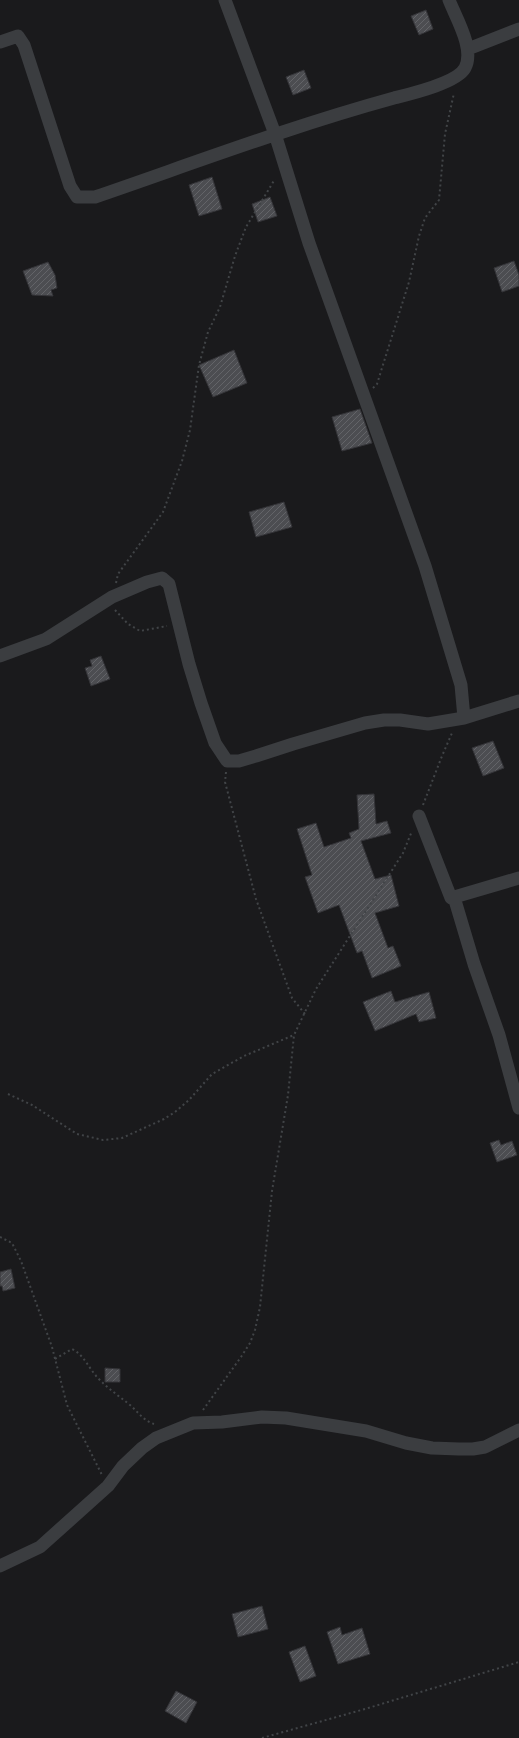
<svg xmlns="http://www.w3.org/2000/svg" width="519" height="1738" viewBox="0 0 519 1738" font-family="'Nunito Sans',sans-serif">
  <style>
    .building { fill: url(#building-hatch); stroke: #343438 }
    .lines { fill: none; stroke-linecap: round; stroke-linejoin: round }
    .path { stroke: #414447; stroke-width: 2; stroke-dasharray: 2 3; stroke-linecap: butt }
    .minor { stroke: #3b3d40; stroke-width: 13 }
  </style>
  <defs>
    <pattern id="building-hatch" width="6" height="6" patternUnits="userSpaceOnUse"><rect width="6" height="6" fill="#4c4d51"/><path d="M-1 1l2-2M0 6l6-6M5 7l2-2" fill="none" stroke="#636468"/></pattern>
  </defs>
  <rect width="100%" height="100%" fill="#1a1a1c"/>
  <!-- building -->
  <path class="building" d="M426,10L433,29L419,35L411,16Z
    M304,70L311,88L293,95L286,77Z
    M212,177L222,209L199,216L189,185Z
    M270,197L277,216L258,222L252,204Z
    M514,261L519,275V286L502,292L494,268Z
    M48,262L55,275L57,288L51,290L53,296L32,295L23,271Z
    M234,350L247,383L213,397L199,365Z
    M360,409L372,443L342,451L332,417Z
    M284,502L292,527L256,537L249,512Z
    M101,656L110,679L91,686L85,668L92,666L90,660Z
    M493,741L504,768L483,776L472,748Z
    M374,794L376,824L387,821L391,833L361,841L375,879L391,875L399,906L375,913L388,948L393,946L401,966L372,978L362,951L357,953L339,905L318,913L305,877L312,875L297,829L316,823L324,847L351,838L349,833L359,829L357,795Z
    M391,991L395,1002L429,992L436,1018L419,1022L416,1014L375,1031L363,1002Z
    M499,1140L501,1145L512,1141L517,1155L497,1162L490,1143Z
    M11,1269L15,1288L3,1291L2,1286H0V1272Z
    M105,1368L120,1369V1382H105Z
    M262,1606L268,1629L238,1637L232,1614Z
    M340,1627L342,1635L362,1628L370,1654L338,1664L327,1632Z
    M305,1646L316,1676L300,1682L289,1652Z
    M176,1691L197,1702L186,1723L165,1711Z"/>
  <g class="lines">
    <!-- path -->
    <path class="path" d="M373,388L377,384L409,282L419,236L425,218L439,200L445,134L454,93
      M116,583L118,574L163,512L182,461L190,430L199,365L208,332L220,307L235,256L246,227L275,179
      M115,610L128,624L140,631L167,626
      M226,772L225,782L256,899L292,998L305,1014
      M423,805L442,756L452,733
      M8,1094L32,1105L77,1134L103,1140L122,1138L164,1119L175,1112L189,1100L212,1074L244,1056L294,1035
      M0,1237L12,1243L21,1261L52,1347L67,1405L102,1475
      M55,1359L72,1349C84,1355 88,1367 97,1377C107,1388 119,1396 130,1405C138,1412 144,1421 154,1424
      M203,1410L241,1357L250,1343L255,1330L260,1307L272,1191L288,1095L294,1035L316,989L403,853L412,831
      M262,1738L365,1709L519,1662"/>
    <!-- minor -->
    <path class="minor" d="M225,0L275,134L309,243L425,566L461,685L464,718
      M0,42L18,36L24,45L70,186L77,197H95C194,163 292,126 394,98C410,94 457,83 465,68C475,49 456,18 449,0
      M468,49L519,29
      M0,656L46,639L112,597L147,582L162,578L169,584L189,664L201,703L215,743L227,761H239L256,756L293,744L365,723L384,720H400L428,724L464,718L519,701
      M419,816L451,898L519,878
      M454,897L474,964L499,1035L519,1108
      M0,1566L40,1547L108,1486L123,1466L142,1448L156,1438L193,1423L222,1422L262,1417L286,1418L366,1431L406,1443L432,1448L459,1449H473L485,1447L519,1430"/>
  </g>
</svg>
